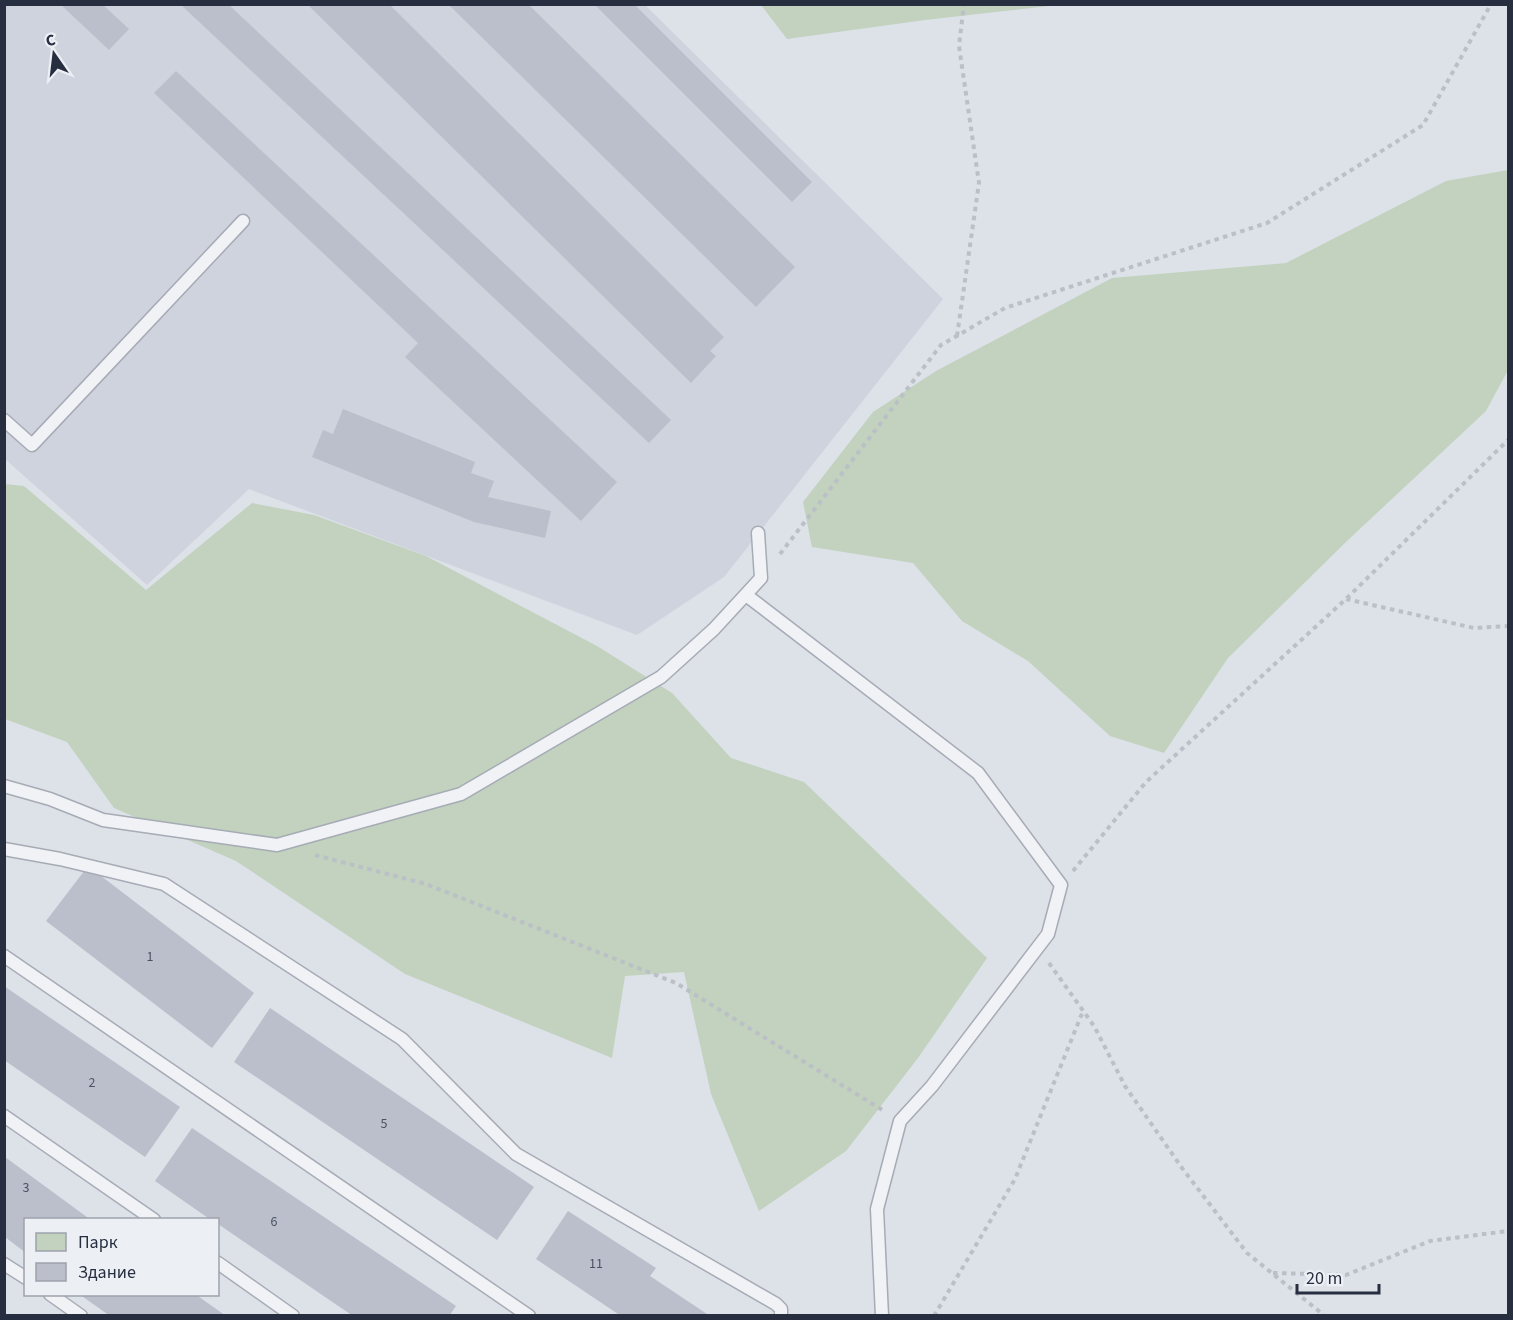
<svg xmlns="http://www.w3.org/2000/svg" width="1513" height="1320" viewBox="0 0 1513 1320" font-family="'Source Sans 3',sans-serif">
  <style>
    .built { fill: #cfd3dd }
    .green { fill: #c2d2be }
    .building { fill: #babfcb }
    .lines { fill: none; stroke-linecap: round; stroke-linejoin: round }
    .service-casing { stroke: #a6abb5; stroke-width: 15 }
    .path { stroke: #bbbfc6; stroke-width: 4; stroke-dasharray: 4.5 4.5; stroke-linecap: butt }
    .service { stroke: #f0f2f6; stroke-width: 12 }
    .labels { text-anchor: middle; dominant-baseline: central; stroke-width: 4.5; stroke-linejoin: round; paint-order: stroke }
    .number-label { font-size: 14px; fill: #4b5262 }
  </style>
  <rect width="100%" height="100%" fill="#dde1e8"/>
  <!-- built -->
  <path class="built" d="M5,5H645L943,299L724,577L637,635L249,489L147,585L5,459Z"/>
  <!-- green -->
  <path class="green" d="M761,5H1057L925,20L787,39Z
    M1508,170V370L1486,411L1348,540L1228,658L1164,753L1110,736L1028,661L962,621L913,563L812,547L803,502L873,412L936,371L1112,278L1286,263L1446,181Z
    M4,484L24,486L146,590L252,503L314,515L426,556L597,646L672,693L731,758L804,782L987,958L918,1058L846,1151L759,1211L711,1094L684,972L625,976L612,1058L405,974L236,861L114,808L67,742L5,719Z"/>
  <!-- building -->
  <path class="building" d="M60,4H102L129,29L109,50Z
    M180,4H228L671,420L649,443Z
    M307,4H389L724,337L710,351L716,356L691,383Z
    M448,4H528L795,267L756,307Z
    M594,4H634L812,182L792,202Z
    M176,71L617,482L581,521L405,357L418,343L154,93Z
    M343,409L475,462L471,473L494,481L488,497L551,511L545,538L474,522L312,457L323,430L333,434Z
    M88,866L254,993L212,1048L46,921Z
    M4,986L180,1107L145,1157L4,1060Z
    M270,1008L534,1187L497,1240L234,1062Z
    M192,1128L456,1306L449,1316H353L218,1224V1220H211L155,1181Z
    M5,1157L91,1220H26V1253L5,1237Z
    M568,1211L656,1268L650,1276L710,1316H621L536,1259Z
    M79,1294H195L226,1316H110Z"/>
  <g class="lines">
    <defs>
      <path id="service" d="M4,420L32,445L243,221
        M746,595L978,773L1061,885L1048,934L932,1086L900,1121L877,1209L882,1316
        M4,786L50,799L103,820L277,845L461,794L661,677L714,629L761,578L758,533
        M4,849L60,859L164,884L402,1039L516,1154L776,1304L781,1309V1316
        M4,956L529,1316
        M4,1116L154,1220
        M218,1263L293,1316
        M4,1264L26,1278
        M50,1294L81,1316"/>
    </defs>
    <!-- service casing -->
    <use href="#service" class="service-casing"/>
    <!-- path -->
    <path class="path" d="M957,336L979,183L959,46L964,4
      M780,554L941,345L1005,308L1267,223L1423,125L1491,4
      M1346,599L1474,628L1508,626
      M315,855L426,884L676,983L884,1111
      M1073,871L1146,782L1346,599L1508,440
      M1049,963L1094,1026L1125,1086L1182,1168L1247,1253L1325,1316
      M1273,1273L1346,1275L1430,1241L1508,1231
      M934,1316L1015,1179L1083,1011"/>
    <!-- service -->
    <use href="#service" class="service"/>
  </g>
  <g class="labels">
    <!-- number labels -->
    <g class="number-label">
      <text x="150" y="957">1</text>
      <text x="92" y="1083">2</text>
      <text x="384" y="1124">5</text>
      <text x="26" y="1188">3</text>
      <text x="274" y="1222">6</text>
      <text x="596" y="1264">11</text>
    </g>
  </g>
  <!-- border -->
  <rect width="1513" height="1320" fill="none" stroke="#262e3f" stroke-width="12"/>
  <!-- legend -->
  <rect x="24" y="1218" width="195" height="78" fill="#ecf0f5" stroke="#9da2ac" stroke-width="1.5"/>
  <rect x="36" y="1233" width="30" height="18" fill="#c2d2be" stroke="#9da2ac" stroke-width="1.5"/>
  <text x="78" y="1248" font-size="18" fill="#262e3f">Парк</text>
  <rect x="36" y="1263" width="30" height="18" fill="#babfcb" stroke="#9da2ac" stroke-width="1.5"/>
  <text x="78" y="1278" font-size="18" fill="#262e3f">Здание</text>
  <!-- north arrow -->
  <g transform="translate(54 54) rotate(346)" stroke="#ecf0f5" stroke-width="4.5" paint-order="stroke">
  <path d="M0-4.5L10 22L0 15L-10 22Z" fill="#262e3f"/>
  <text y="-9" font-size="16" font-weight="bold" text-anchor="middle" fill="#262e3f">С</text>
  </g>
  <!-- scale -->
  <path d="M1297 1284v9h82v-9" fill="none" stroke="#262e3f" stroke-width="3"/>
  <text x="1306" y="1284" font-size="18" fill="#262e3f" stroke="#ecf0f5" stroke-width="4.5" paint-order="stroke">20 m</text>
</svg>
